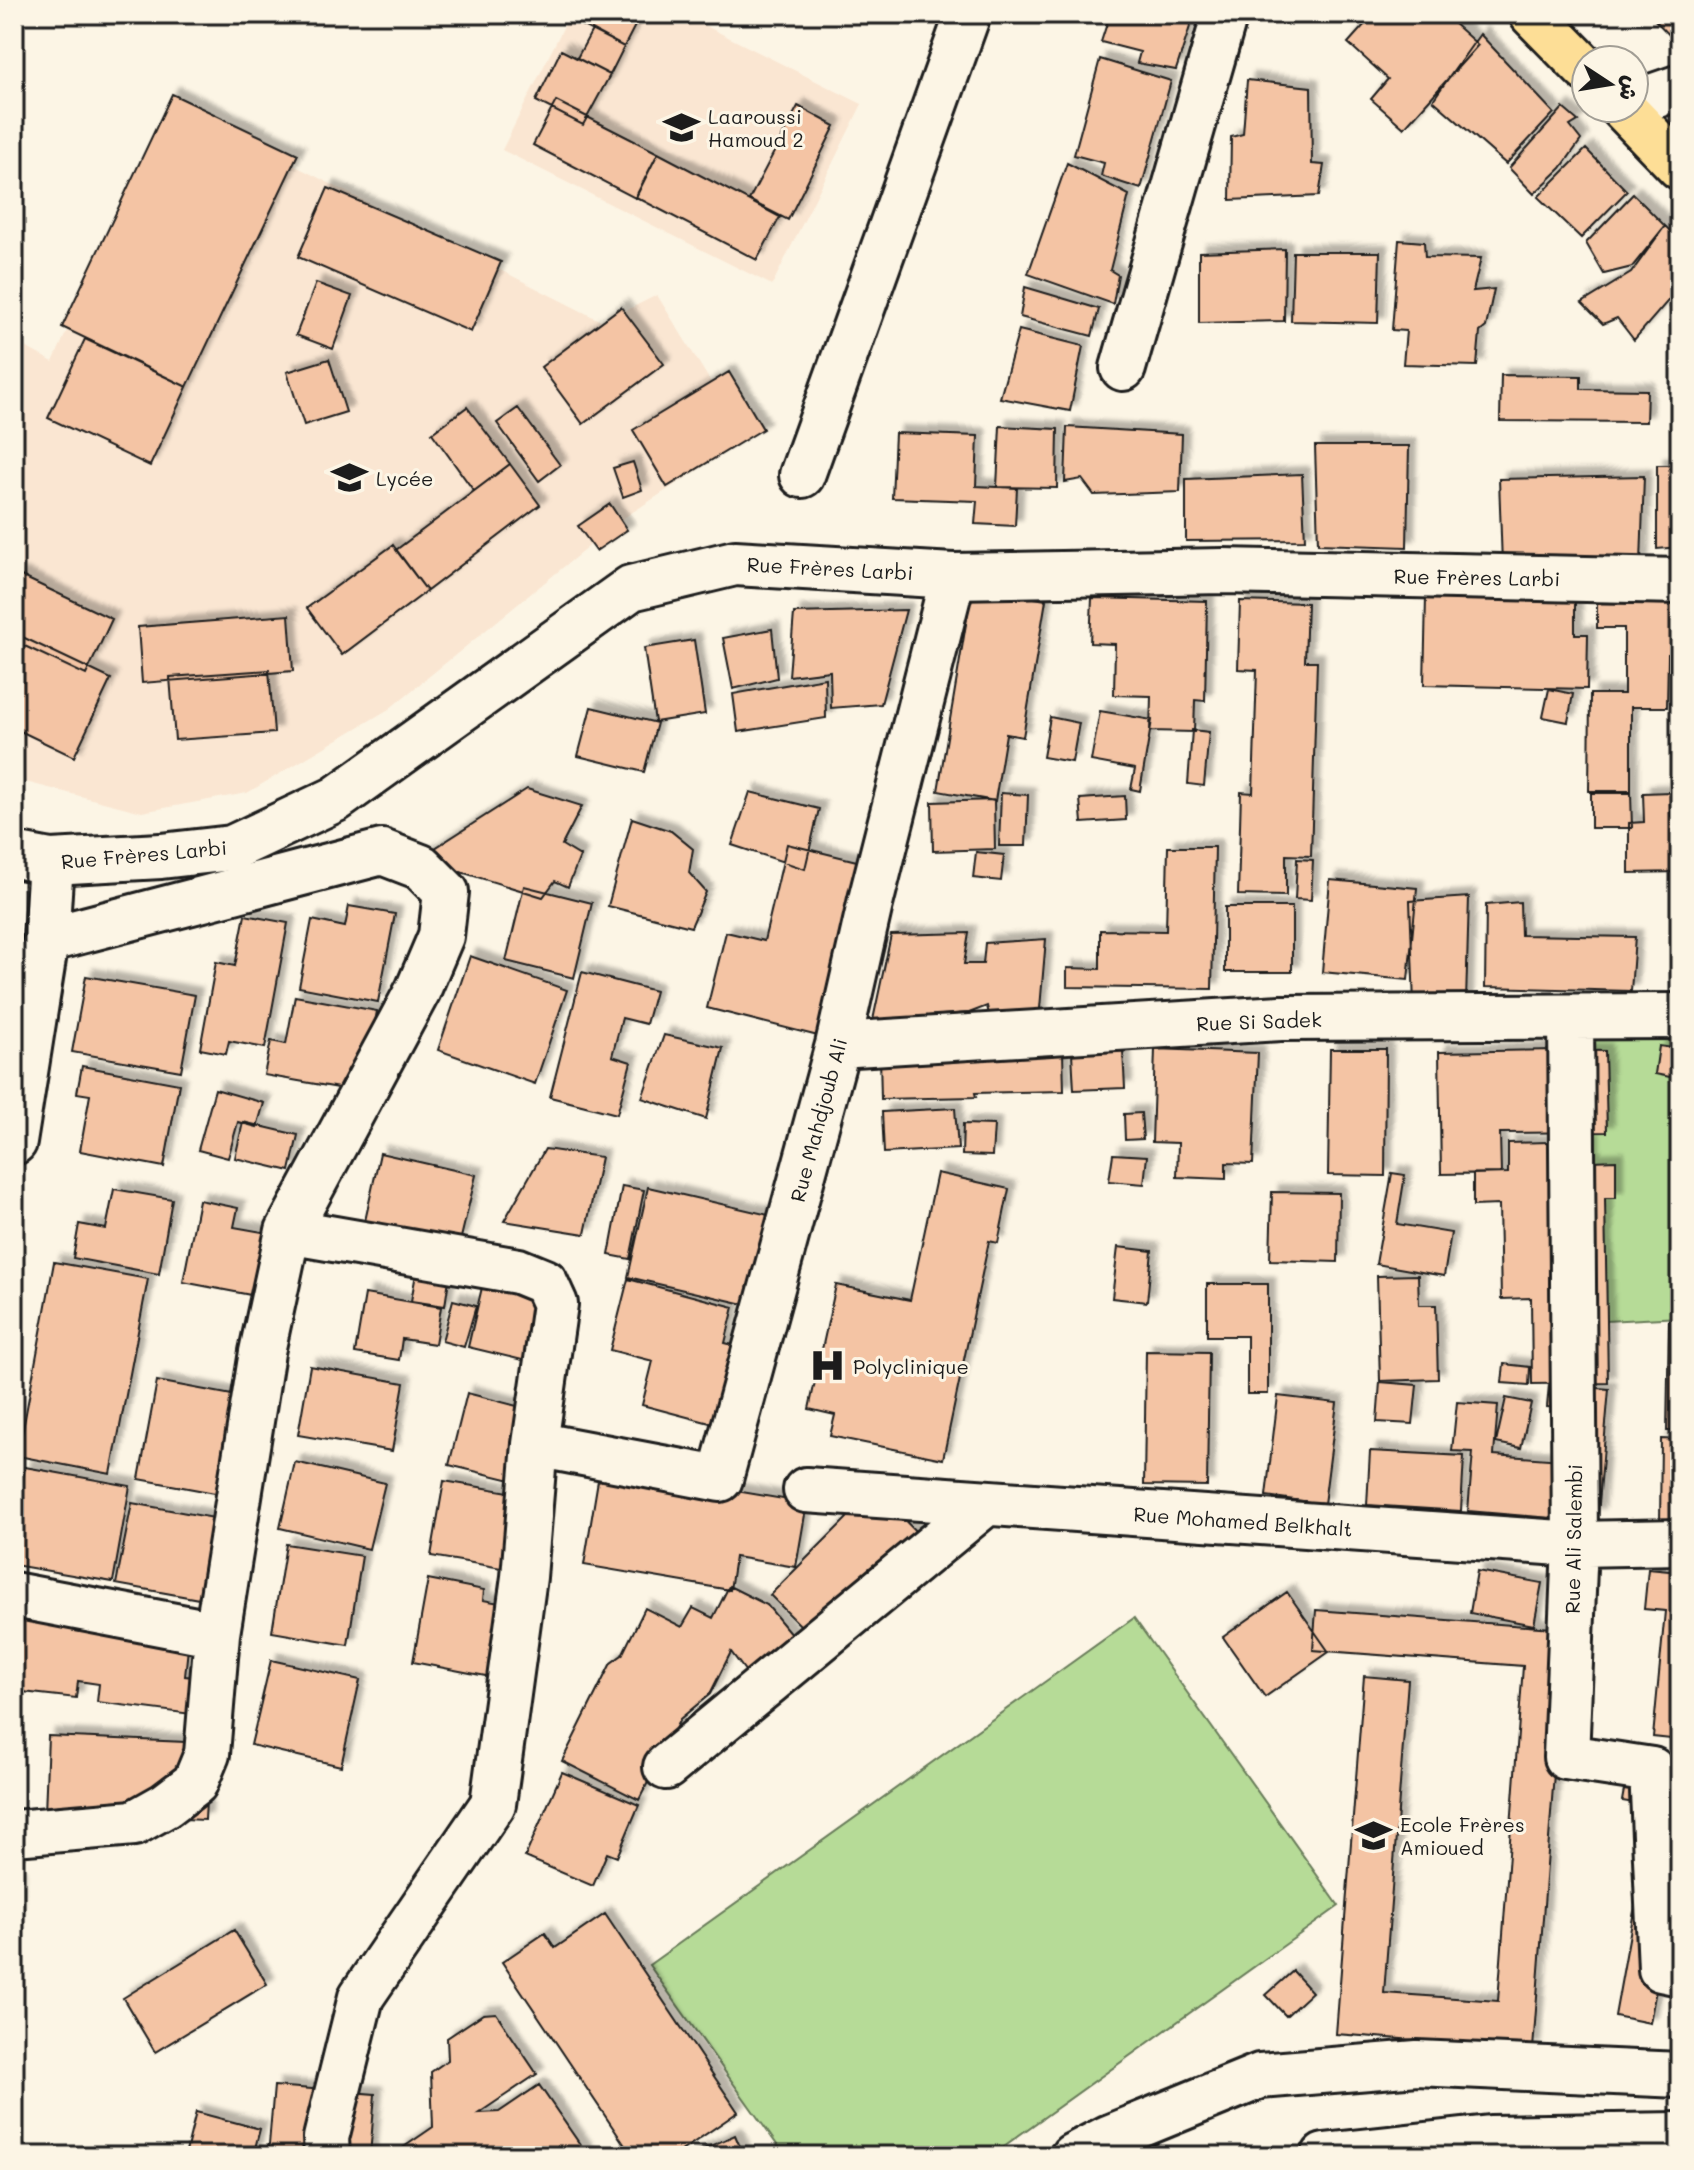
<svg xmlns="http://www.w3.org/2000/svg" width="1694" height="2170" viewBox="0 0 1694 2170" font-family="Mali,'Playpen Sans Arabic',sans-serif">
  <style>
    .built { fill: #fae6d2 }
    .green { fill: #b6db97; stroke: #697c5a; stroke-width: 2 }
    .building { fill: #f4c4a4; stroke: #1c1c1c; stroke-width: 2; filter: url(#shadow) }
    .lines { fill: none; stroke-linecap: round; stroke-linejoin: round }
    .street-casing { stroke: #1c1c1c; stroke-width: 50 }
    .secondary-casing { stroke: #1c1c1c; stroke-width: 50 }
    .primary-casing { stroke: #1c1c1c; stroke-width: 50 }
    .street { stroke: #fcf5e5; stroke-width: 44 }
    .secondary { stroke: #fcf5e5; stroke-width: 44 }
    .primary { stroke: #fdde96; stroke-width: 44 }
    .labels { text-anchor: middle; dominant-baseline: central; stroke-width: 6; stroke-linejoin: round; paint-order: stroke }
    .poi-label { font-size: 20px; fill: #1c1c1c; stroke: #fcf5e5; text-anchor: start }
    .street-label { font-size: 20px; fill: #1c1c1c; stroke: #fcf5e5 }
  </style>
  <defs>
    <filter id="shadow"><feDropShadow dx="7" dy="-7" stdDeviation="2" flood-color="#0004"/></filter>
  </defs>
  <rect width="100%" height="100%" fill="#fcf5e5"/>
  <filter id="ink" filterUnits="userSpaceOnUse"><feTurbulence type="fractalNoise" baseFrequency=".0125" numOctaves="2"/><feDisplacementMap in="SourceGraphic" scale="16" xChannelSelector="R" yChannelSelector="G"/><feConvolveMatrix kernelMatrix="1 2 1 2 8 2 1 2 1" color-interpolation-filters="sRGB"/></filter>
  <g filter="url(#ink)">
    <!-- built -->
    <path class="built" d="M570,14H682L862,104L772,285L502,150Z
      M169,102L603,322L657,295L746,439L625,517L389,709L247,793L142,812L14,779V341L53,362Z"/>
    <!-- green -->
    <path class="green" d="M1590,1031H1680V1317L1587,1322Z
      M1134,1618L1339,1906L990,2156H785L649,1965Z"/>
    <!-- building -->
    <path class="building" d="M587,14H641L624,47L581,25Z
      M1110,14H1194L1176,70L1137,63L1140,52L1101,42Z
      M1374,14H1443L1478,45L1404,128L1371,99L1388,79L1348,43Z
      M1649,14H1680V46Z
      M592,30L624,47L610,75L577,58Z
      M1480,34L1554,113L1506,164L1433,100Z
      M561,50L610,75L583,125L536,101Z
      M1100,59L1171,81L1141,189L1101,176L1104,163L1074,155Z
      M1247,80L1311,87L1312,164L1324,165L1319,196L1230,200L1231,137L1243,134Z
      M172,94L298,154L187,387L62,327Z
      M556,101L658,153L635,198L533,145Z
      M798,106L835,126L788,220L749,200Z
      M1563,108L1578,121L1570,126L1581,140L1561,168L1534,194L1509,168Z
      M1586,149L1627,191L1581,238L1538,197Z
      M658,153L780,217L757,260L636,197Z
      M1067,163L1129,195L1110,270L1118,275L1113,304L1028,274Z
      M328,188L501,262L471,332L298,257Z
      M1633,194L1665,226L1632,267L1604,274L1586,243Z
      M1665,226L1680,240V287L1634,340L1617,318L1603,324L1582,303L1631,273Z
      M1399,240L1424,242L1425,257L1481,258L1473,291L1494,289L1486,327L1480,332L1477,366L1403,364L1406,331L1392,330Z
      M1285,249L1284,321L1199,323V252Z
      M1293,252H1380L1378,323L1291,321Z
      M316,283L352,296L333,349L296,335Z
      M1025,287L1099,309L1092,336L1020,317Z
      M1680,296V319L1670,307Z
      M621,307L664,364L583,424L541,367Z
      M1019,330L1083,346L1070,411L1000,398Z
      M85,339L187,387L150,466L48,418Z
      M329,359L346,412L304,425L287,372Z
      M729,372L763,429L667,487L633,430Z
      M1501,375L1581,376V389L1647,390L1646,422L1500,421Z
      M467,407L510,464L474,491L432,433Z
      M518,408L560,465L539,481L497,423Z
      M1000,426L1058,429L1057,488L997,487Z
      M1067,427L1182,434L1180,492L1094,495L1082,479L1065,482Z
      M895,433L978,436L976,486L1017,488L1015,526L975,524L977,501L892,498Z
      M1315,446H1409L1407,547L1318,544Z
      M633,462L642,490L623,497L613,468Z
      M510,464L540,505L427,591L396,550Z
      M1657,465H1680V547L1657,549Z
      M1302,474L1305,540L1186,541V479Z
      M1644,476L1641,563L1502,564L1499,479Z
      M610,504L627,530L596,551L578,526Z
      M393,545L427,591L342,655L307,608Z
      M19,575L112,619L86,675L14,641V586Z
      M972,588L1046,600L1023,737L1006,734L995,801L938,791Z
      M1426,597L1575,601V634H1588L1587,689L1424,685Z
      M1092,598L1207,601L1205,701L1195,700L1194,732L1150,731L1151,696L1114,695L1115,644L1090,643Z
      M1240,601L1307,603L1305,661H1317L1311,856L1286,855V896L1238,895L1241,792L1253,793L1257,670L1238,669Z
      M1597,603L1680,604V654H1668L1667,707H1631V791H1589L1590,694H1624V628H1597Z
      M906,610L881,704L831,708L830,671L789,676L794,613Z
      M289,615L293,671L142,683L138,627Z
      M772,629L777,678L733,689L723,638Z
      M14,633L111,679L74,757L14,728Z
      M694,640L705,714L655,722L644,648Z
      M269,670L274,733L175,740L170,677Z
      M825,678L826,718L738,732L733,694Z
      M1549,689L1573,694L1568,722L1543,717Z
      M591,707L657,723L644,772L578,756Z
      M1100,711L1152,720L1140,791L1131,789L1135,769L1091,761Z
      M1050,717L1079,723L1072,762L1043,757Z
      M1192,730L1209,732L1204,786L1188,784Z
      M527,789L582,806L562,845L580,856L568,887L555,881L543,897L418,859Z
      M750,792L819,809L805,869L732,845Z
      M1670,792L1671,816H1680V872L1629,873V823L1644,822L1643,793Z
      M1001,793L1028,795L1026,846H999Z
      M1591,793H1631L1632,828H1591Z
      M1125,796L1126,820L1082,823L1080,799Z
      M994,800L995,849L933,851L932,802Z
      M632,818L671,831L693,849L689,873L706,892L691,927L608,906Z
      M787,844L865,863L822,1037L707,1008L726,932L764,941Z
      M1168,847H1215L1212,989L1067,987V968L1100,969V930L1166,931Z
      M976,852L1004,855L1001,881L973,878Z
      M1297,859L1313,860L1311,900L1295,899Z
      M1330,880L1417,888L1408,980L1322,972Z
      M524,886L592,903L574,978L506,961Z
      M1469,897L1466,1002L1414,1004L1410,901Z
      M1520,902L1521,935L1635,937L1631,991L1485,987L1486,905Z
      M349,906L395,914L378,1002L299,987L312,920L345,927Z
      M1225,907H1292V972H1225Z
      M245,915L288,923L265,1048L229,1041L226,1054L200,1049L216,962L235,966Z
      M969,933L964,964H983L985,943L1046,939L1039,1020L992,1027L987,1006L969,1013L873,1020L891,935Z
      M470,956L567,990L535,1084L438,1050Z
      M582,972L655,991L646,1024L622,1018L612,1056L631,1062L617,1114L550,1097Z
      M86,976L195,995L181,1071L72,1052Z
      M295,996L377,1011L372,1040L365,1039L356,1091L264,1075L271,1041L286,1044Z
      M664,1035L723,1048L706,1119L642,1098Z
      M1659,1046L1680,1049V1079L1655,1074Z
      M1155,1049L1258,1053L1253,1164L1226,1163V1179L1177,1177L1178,1143L1152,1142Z
      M1330,1049H1386L1385,1176L1328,1175Z
      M1555,1050L1605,1051L1607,1132L1500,1133L1501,1173L1441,1174L1439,1052Z
      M1123,1051L1125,1088L1074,1090L1072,1053Z
      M1063,1052L1064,1091L975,1093L976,1097L881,1099L880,1056Z
      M82,1066L179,1084L164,1167L80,1151L90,1095L77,1093Z
      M215,1089L264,1103L257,1127L238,1122L228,1158L198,1150Z
      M955,1108L958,1149L884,1153L882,1112Z
      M1141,1113L1143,1139L1125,1140L1124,1114Z
      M243,1122L298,1135L290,1171L235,1158Z
      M963,1124L994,1125L992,1156L962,1155Z
      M1592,1141V1161L1616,1160V1198H1605L1608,1383L1532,1384L1531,1298L1501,1299L1499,1205L1473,1206V1174L1508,1173V1143Z
      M545,1149L601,1157L585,1234L504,1221Z
      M380,1153L476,1175L460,1242L365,1221Z
      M1113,1154L1147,1156L1144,1184L1109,1181Z
      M937,1173L1009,1189L998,1243L989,1241L943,1459L830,1436L835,1415L809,1409L836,1285L910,1300Z
      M1392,1173L1405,1175L1397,1224L1451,1233L1444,1276L1376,1264Z
      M622,1186L644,1190L630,1259L609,1255Z
      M648,1187L777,1217L757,1307L628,1277Z
      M114,1189L172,1199L159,1274L73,1258L79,1224L106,1229Z
      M1272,1192L1339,1193L1338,1262L1270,1260Z
      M199,1200L238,1208L234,1227L268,1233L256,1296L183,1282Z
      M1118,1247L1152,1251L1147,1302L1112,1298Z
      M54,1262L148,1279L111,1474L18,1456Z
      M416,1274L449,1279L445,1306L411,1301Z
      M1418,1275L1419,1305H1436L1438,1379L1380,1381L1377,1276Z
      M628,1279L734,1307L725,1343L745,1348L725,1427L642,1405L653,1361L610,1350Z
      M483,1283L558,1301L543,1365L468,1347Z
      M1207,1284H1268V1394H1247V1336H1207Z
      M365,1294L441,1307L435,1344L402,1339L399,1360L355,1353Z
      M453,1300L476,1306L464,1347L442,1341Z
      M1669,1320H1680V1431H1667Z
      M1146,1351L1209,1352L1207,1486L1144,1485Z
      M1504,1364L1530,1367L1529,1385L1502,1383Z
      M310,1366L404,1383L392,1451L298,1435Z
      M157,1381L259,1400L226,1495L139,1479Z
      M1380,1382L1417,1385L1413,1424L1377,1422Z
      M1549,1384L1609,1389L1598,1515L1564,1512L1563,1519L1468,1511L1473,1452L1452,1451L1457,1402L1498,1405L1494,1455L1575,1461L1560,1408L1547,1407Z
      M467,1393L544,1413L531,1485L449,1465Z
      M1278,1396L1337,1403L1324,1504L1266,1496Z
      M1506,1398L1531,1403L1521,1448L1496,1443Z
      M1661,1439L1680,1440V1524H1660Z
      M1370,1451L1464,1456L1461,1511L1367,1505Z
      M295,1462L385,1483L369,1549L280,1528Z
      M25,1467L130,1486L113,1582L14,1565V1528Z
      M600,1468L807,1503L796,1567L735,1557L730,1590L584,1565Z
      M444,1481L533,1496L519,1571L431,1556Z
      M875,1490L931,1547L820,1645L770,1595Z
      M132,1503L214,1518L199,1599L116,1584Z
      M286,1544L362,1556L348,1645L272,1632Z
      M1648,1569L1680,1572V1740L1653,1737L1665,1611L1644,1609Z
      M1477,1571L1542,1583L1534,1625L1470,1613Z
      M428,1579L484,1590L483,1600L505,1604L491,1677L413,1662Z
      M729,1586L767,1605L802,1647L763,1680L746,1672L731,1652L710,1694L680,1719L639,1800L562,1761L611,1663L622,1655L645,1608L682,1627L693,1608L713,1618Z
      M1287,1592L1329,1652L1265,1697L1223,1637Z
      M1316,1610L1565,1629L1533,2049L1336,2034L1364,1676L1408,1680L1384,1993L1498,2001L1523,1666L1313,1650Z
      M14,1617L189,1639L185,1676L204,1678L199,1715L97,1702L99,1684L78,1681L76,1698L14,1691Z
      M271,1660L360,1680L341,1766L251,1745Z
      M48,1736L209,1743L205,1820L45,1813Z
      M1628,1768L1674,1776L1665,1940L1650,2023L1615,2016L1653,1806L1622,1801Z
      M562,1772L639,1805L617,1857L607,1853L593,1886L525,1857Z
      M14,1877H18L14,1960Z
      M605,1914L738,2112L674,2156H632L502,1962L545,1933L555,1948Z
      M234,1930L267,1984L155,2052L123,1998Z
      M1293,1971L1312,1992L1286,2016L1266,1995Z
      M496,2013L537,2074L479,2113L499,2112L539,2085L588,2156H401V2149L433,2127L431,2072L448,2060L447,2038L483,2014Z
      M274,2086L375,2094L370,2156H268Z
      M196,2112L260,2129L253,2156H185Z
      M735,2135L744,2156H688Z"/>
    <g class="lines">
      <defs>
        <path id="street" d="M1634,103L1680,87
          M1123,368L1225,14
          M802,475L968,14
          M46,940L51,862
          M1571,1017L1575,1544L1566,1757L1652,1770L1661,1969L1680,1973
          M838,1045L1281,1018L1680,1016
          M14,1142L46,940L382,852L421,867L446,892L441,936L418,990L288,1231L262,1352L217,1634L207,1754L195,1783L166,1805L134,1823L14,1833
          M288,1231L518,1271L545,1282L555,1304L535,1444L524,1577L493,1804L361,1997L326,2138L327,2156
          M535,1444L720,1479L838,1045L870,904L953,576
          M806,1490L1575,1544L1680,1542
          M14,1595L217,1634
          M666,1767L986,1503
          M1324,2156L1490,2138L1680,2135"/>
        <path id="secondary" d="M14,855L51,862L161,856L232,848L336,799L631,588L735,563L953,576L1223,571L1680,581
          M1073,2156L1108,2138L1260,2076L1417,2063L1680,2075"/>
        <path id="primary" d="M1532,14L1586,69
          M1623,108L1680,167"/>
      </defs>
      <!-- street casing -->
      <use href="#street" class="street-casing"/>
      <!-- secondary casing -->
      <use href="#secondary" class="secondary-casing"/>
      <!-- primary casing -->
      <use href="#primary" class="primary-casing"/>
      <!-- street -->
      <use href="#street" class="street"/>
      <!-- secondary -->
      <use href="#secondary" class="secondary"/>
      <!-- primary -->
      <use href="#primary" class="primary"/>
    </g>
  </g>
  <!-- icons -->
  <defs>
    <symbol id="school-bare" viewBox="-9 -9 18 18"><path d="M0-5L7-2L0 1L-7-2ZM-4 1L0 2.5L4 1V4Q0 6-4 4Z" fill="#1c1c1c" stroke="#fcf5e5" stroke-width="2.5" paint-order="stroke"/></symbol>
    <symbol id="hospital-bare" viewBox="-9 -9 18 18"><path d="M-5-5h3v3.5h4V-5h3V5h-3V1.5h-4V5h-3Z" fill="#1c1c1c" stroke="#fcf5e5" stroke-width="2.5" paint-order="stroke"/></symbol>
  </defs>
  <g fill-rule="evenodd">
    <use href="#school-bare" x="656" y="102" width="51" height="51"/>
    <use href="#school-bare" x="324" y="452" width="51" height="51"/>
    <use href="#hospital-bare" x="802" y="1340" width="51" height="51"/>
    <use href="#school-bare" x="1348" y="1810" width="51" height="51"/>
  </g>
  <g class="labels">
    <!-- poi labels -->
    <g class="poi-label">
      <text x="708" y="116">Laaroussi<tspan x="708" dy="23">Hamoud 2</tspan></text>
      <text x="376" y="478">Lycée</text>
      <text x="853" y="1366">Polyclinique</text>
      <text x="1400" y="1824">Ecole Frères<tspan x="1400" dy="23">Amioued</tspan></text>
    </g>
    <!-- street labels -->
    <g class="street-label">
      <text transform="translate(830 568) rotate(3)">Rue Frères Larbi</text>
      <text transform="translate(1477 577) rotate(1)">Rue Frères Larbi</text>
      <text transform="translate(144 854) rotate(-5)">Rue Frères Larbi</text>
      <text transform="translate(1259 1021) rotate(-2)">Rue Si Sadek</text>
      <text transform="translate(818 1120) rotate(-75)">Rue Mahdjoub Ali</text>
      <text transform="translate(1243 1521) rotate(4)">Rue Mohamed Belkhalt</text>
      <text transform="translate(1573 1539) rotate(-89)">Rue Ali Salembi</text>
    </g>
  </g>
  <!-- margin -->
  <rect width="1694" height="2170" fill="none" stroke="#fcf5e5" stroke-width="48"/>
  <rect x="24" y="24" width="1646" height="2122" fill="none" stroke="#1c1c1c" stroke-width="3" filter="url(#ink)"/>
  <!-- north arrow -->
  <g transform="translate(1610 84) rotate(102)"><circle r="38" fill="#fcf5e5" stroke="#a29e95" stroke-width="2"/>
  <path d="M0-6L14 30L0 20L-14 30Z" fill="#1c1c1c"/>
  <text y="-12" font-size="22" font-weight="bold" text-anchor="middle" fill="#1c1c1c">ش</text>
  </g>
</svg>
